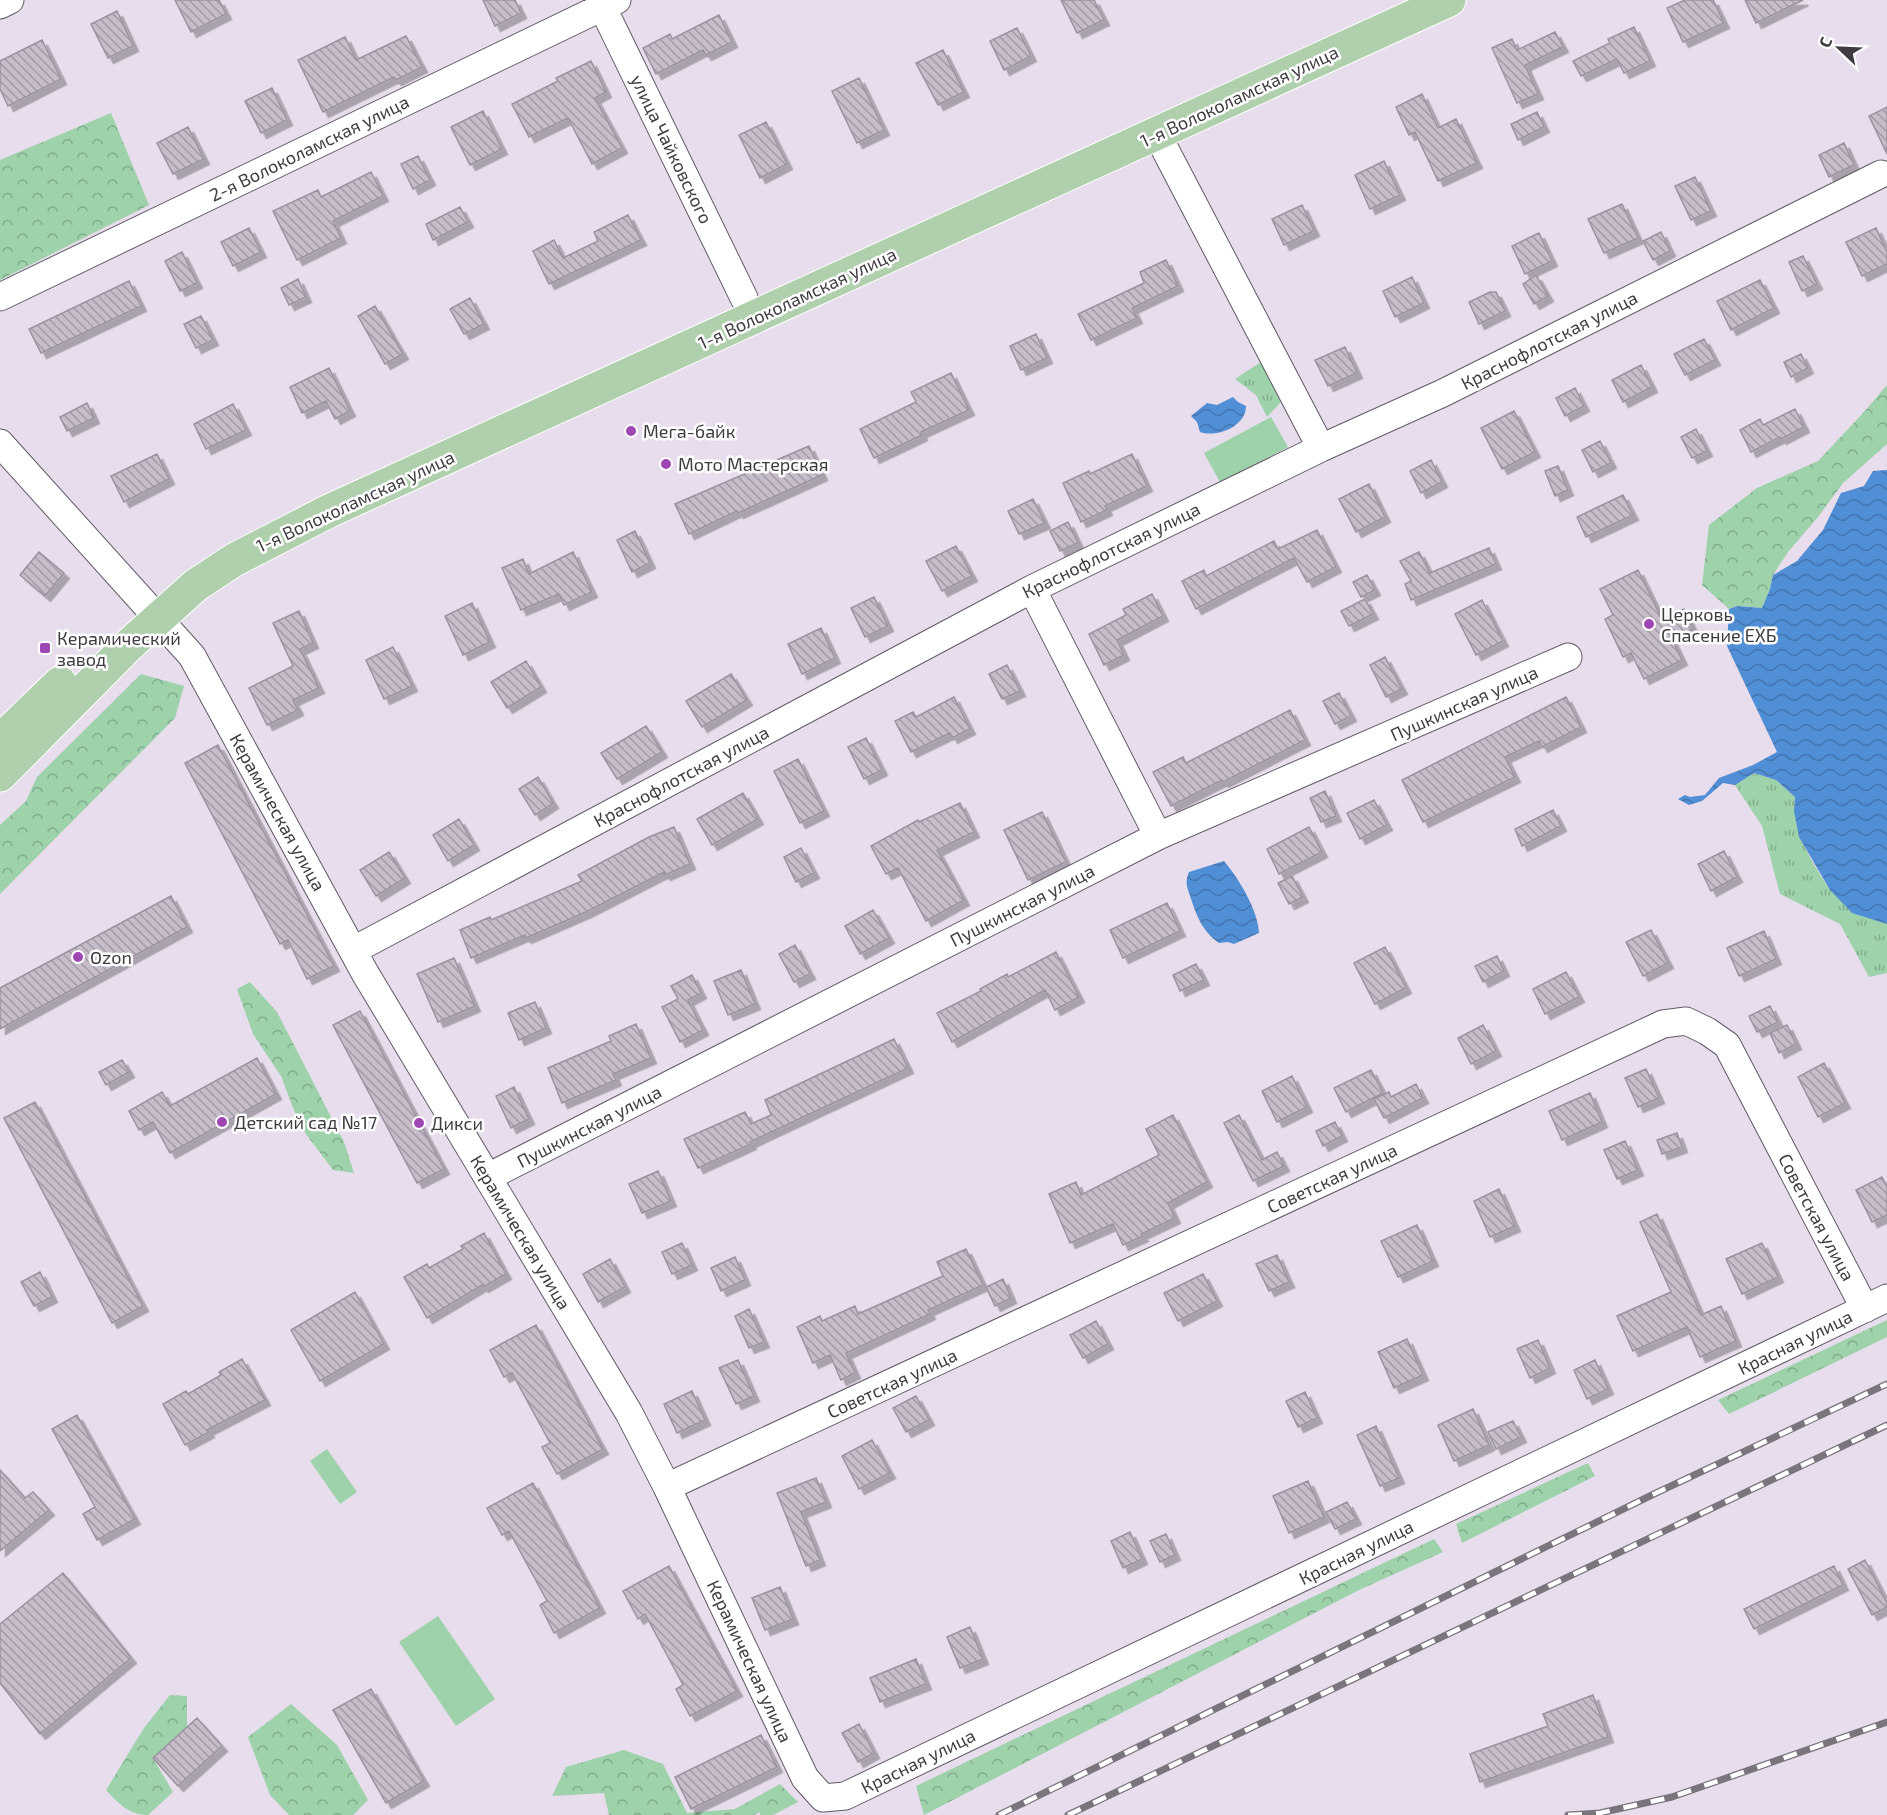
<svg xmlns="http://www.w3.org/2000/svg" width="1887" height="1815" viewBox="0 0 1887 1815" font-family="'Exo 2',sans-serif">
  <style>
    .grass { fill: url(#grass-tufts) }
    .forest { fill: url(#forest-crowns) }
    .green { fill: #9dd2aa }
    .water { fill: url(#water-waves) }
    .building { fill: url(#building-back-hatch); stroke: #9b92a0; stroke-width: 1.5; filter: url(#shadow) }
    .lines { fill: none; stroke-linecap: round; stroke-linejoin: round }
    .minor-casing { stroke: #625a67; stroke-width: 29 }
    .major-casing { stroke: #fff; stroke-width: 35 }
    .minor { stroke: #fff; stroke-width: 27 }
    .major { stroke: #b0d0ad; stroke-width: 33 }
    .rail-casing { stroke: #7a747d; stroke-width: 7 }
    .rail { stroke: #fff; stroke-width: 4.5; stroke-dasharray: 14; stroke-linecap: butt }
    .poi-dot { fill: #9e46b2; stroke: #fff; stroke-width: 2 }
    .labels { text-anchor: middle; dominant-baseline: central; stroke-width: 5; stroke-linejoin: round; paint-order: stroke }
    .street-label { font-size: 18px; fill: #3f3b41; stroke: #fff }
    .poi-label { font-size: 18px; fill: #3f3b41; stroke: #fff; text-anchor: start }
  </style>
  <defs>
    <pattern id="grass-tufts" width="24" height="20" patternUnits="userSpaceOnUse" patternTransform="scale(1.5)"><rect width="24" height="20" fill="#9dd2aa"/><path d="M3 7l-1-3M5 7V3M7 7l1-3M15 17l-1-3M17 17v-4M19 17l1-3" fill="none" stroke="#81ac8c"/></pattern>
    <pattern id="forest-crowns" width="20" height="18" patternUnits="userSpaceOnUse" patternTransform="scale(1.5)"><rect width="20" height="18" fill="#9dd2aa"/><path d="M2 6a3 3 0 1 1 6 0M12 15a3 3 0 1 1 6 0" fill="none" stroke="#81ac8c"/></pattern>
    <pattern id="water-waves" width="16" height="10" patternUnits="userSpaceOnUse" patternTransform="scale(1.5)"><rect width="16" height="10" fill="#508ed5"/><path d="M0 5q4-4 8 0t8 0" fill="none" stroke="#4475ae"/></pattern>
    <pattern id="building-back-hatch" width="6" height="6" patternUnits="userSpaceOnUse" patternTransform="scale(1.5)"><rect width="6" height="6" fill="#c6bcca"/><path d="M-1 5l2 2M0 0l6 6M5-1l2 2" fill="none" stroke="#a29aa6"/></pattern>
    <filter id="shadow"><feDropShadow dx="5.5" dy="5.5" stdDeviation="0" flood-color="#0004"/></filter>
  </defs>
  <rect width="100%" height="100%" fill="#e7ddec"/>
  <!-- grass -->
  <path class="grass" d="M1264,360L1282,401L1267,417L1256,395L1235,379Z
    M1754,773L1776,780L1795,797C1792,825 1804,848 1818,871C1822,877 1826,886 1831,890C1844,902 1871,917 1887,924V973L1869,977L1840,924L1780,894L1762,826L1735,785Z"/>
  <!-- forest -->
  <path class="forest" d="M111,113L149,205L0,280V160Z
    M1887,385V444L1843,483L1818,517L1788,552L1773,575L1770,589L1762,608L1737,606L1729,609L1702,585L1709,525L1757,488L1818,461L1864,412Z
    M141,674L184,686L175,718L0,894V825L26,801L37,777Z
    M250,982L277,1012L344,1142L354,1173L333,1170L300,1126L281,1076L253,1034L237,989Z
    M1887,1320V1337L1729,1414L1718,1400Z
    M1588,1463L1595,1476L1462,1543L1456,1524Z
    M1434,1539L1443,1552L1359,1590L924,1815L916,1786Z
    M170,1695L187,1696V1727L153,1758L173,1792L148,1815C129,1815 118,1803 106,1790L144,1728Z
    M291,1704L337,1745L368,1800L353,1815H289L270,1795L248,1737Z
    M624,1750L663,1764L687,1813L735,1809L780,1784L798,1802L773,1815H761L759,1812L754,1815H609L604,1793L552,1796L566,1767Z"/>
  <!-- green -->
  <path class="green" d="M1271,417L1288,447L1221,484L1204,453Z
    M327,1449L357,1492L340,1504L310,1461Z
    M438,1616L495,1699L456,1726L399,1642Z"/>
  <!-- water -->
  <path class="water" d="M1233,397L1238,402L1246,406C1246,426 1218,438 1200,432L1197,422L1191,416L1207,403L1217,405Z
    M1887,470V924L1852,913L1830,890L1799,837L1794,811L1795,797L1776,780L1754,773L1735,785L1723,783L1702,801L1689,805L1678,799L1685,795L1690,797L1705,795L1719,778L1753,765L1777,752L1727,646L1729,609L1737,606L1762,608L1770,589L1773,575L1797,561L1823,530L1841,493L1864,486L1873,471Z
    M1224,861C1239,879 1258,910 1259,933L1234,944L1228,942L1219,943C1203,932 1197,917 1191,899C1188,888 1184,884 1189,872Z"/>
  <!-- building -->
  <path class="building" d="M175,0H219L226,14L191,32Z
    M483,0H515L521,13L495,26Z
    M1061,0H1094L1104,20L1077,33Z
    M1685,0H1713L1724,23L1683,42L1667,8Z
    M1745,0H1803L1756,23Z
    M117,11L133,46L108,58L91,24Z
    M719,15L732,42L706,55L703,50L656,74L643,48L670,34L672,39Z
    M1634,27L1650,61L1624,73L1617,59L1581,76L1573,61L1610,43L1608,39Z
    M1017,28L1031,56L1004,70L990,41Z
    M1555,32L1563,47L1525,65L1538,94L1517,103L1492,48L1512,39L1517,50Z
    M406,36L422,67L396,80L394,77L323,112L298,60L345,37L356,60Z
    M42,40L61,79L8,106L0,89V61Z
    M943,50L964,92L938,105L916,63Z
    M591,61L606,92L595,98L622,148L592,164L568,118L529,137L512,104L558,81L556,78Z
    M859,78L884,130L857,143L832,91Z
    M272,88L287,120L261,133L245,101Z
    M1422,94L1438,128L1456,119L1477,163L1438,181L1415,132L1409,135L1396,107Z
    M1887,107V154L1869,116Z
    M483,111L502,149L470,165L451,127Z
    M1537,112L1544,127L1518,140L1511,124Z
    M766,122L787,164L760,178L739,135Z
    M188,127L204,159L173,174L157,143Z
    M1844,143L1854,165L1829,177L1819,155Z
    M418,156L430,180L413,189L401,164Z
    M1384,161L1400,195L1370,209L1355,175Z
    M371,172L383,196L333,221L341,238L297,260L273,211L318,190L321,197Z
    M1695,177L1711,211L1691,220L1675,186Z
    M1622,204L1638,238L1604,253L1588,219Z
    M1302,205L1314,231L1284,245L1272,219Z
    M460,207L468,222L433,240L426,224Z
    M628,215L641,240L549,284L533,251L554,240L563,258L598,241L594,232Z
    M249,228L261,252L233,266L221,242Z
    M1876,228L1887,252V264L1862,276L1846,242Z
    M1661,232L1670,251L1653,260L1643,241Z
    M1539,233L1552,261L1525,274L1512,246Z
    M182,252L197,283L180,291L165,261Z
    M1803,256L1817,284L1802,291L1789,262Z
    M1166,260L1178,286L1132,308L1137,318L1091,340L1078,314L1144,283L1140,272Z
    M1536,275L1548,296L1534,304L1523,284Z
    M1412,277L1424,303L1395,317L1383,291Z
    M298,279L306,297L289,305L281,288Z
    M1760,280L1774,308L1731,330L1717,301Z
    M129,281L141,306L41,353L29,329Z
    M1490,292H1496L1505,311L1479,324L1469,302Z
    M470,298L484,324L464,334L450,309Z
    M375,306L403,354L385,364L358,316Z
    M201,316L213,340L196,348L184,324Z
    M1036,334L1047,358L1021,370L1010,346Z
    M1704,339L1715,360L1685,375L1674,354Z
    M1345,347L1357,373L1328,386L1315,360Z
    M1801,354L1808,368L1791,377L1784,362Z
    M1641,365L1652,387L1623,402L1612,380Z
    M329,368L350,411L335,419L326,401L302,413L290,387Z
    M951,373L969,410L921,432L922,435L874,458L860,429L916,402L911,392Z
    M1575,388L1584,406L1565,416L1556,398Z
    M87,403L94,418L67,431L60,417Z
    M233,404L246,430L206,449L194,424Z
    M1795,409L1804,427L1781,439L1780,437L1751,452L1740,430L1760,419L1763,425Z
    M1514,411L1535,452L1502,469L1481,428Z
    M1696,429L1707,451L1692,458L1681,437Z
    M1600,441L1611,463L1593,472L1582,450Z
    M809,446L822,475L738,513L737,511L689,534L675,504Z
    M157,454L169,479L124,502L111,476Z
    M1132,454L1147,486L1105,506L1107,510L1081,522L1063,483L1089,471L1090,474Z
    M1431,460L1442,482L1421,493L1410,471Z
    M1558,466L1568,490L1555,496L1545,471Z
    M1369,484L1385,517L1356,532L1339,499Z
    M1623,495L1633,515L1586,537L1577,517Z
    M1033,499L1045,523L1019,534L1008,511Z
    M1068,522L1078,543L1060,551L1050,531Z
    M1317,530L1336,567L1307,582L1294,558L1196,609L1182,581L1204,570L1206,576L1274,541L1278,549Z
    M635,531L650,563L632,572L617,540Z
    M956,546L972,576L942,591L926,561Z
    M1489,548L1496,564L1411,600L1405,584L1411,581L1400,561L1419,552L1430,573Z
    M39,552L64,573L45,596L20,575Z
    M573,552L592,592L564,605L559,594L521,610L502,568L523,559L529,574Z
    M1638,570L1662,619L1684,609L1693,629L1672,639L1682,660L1644,679L1631,653L1623,657L1605,619L1613,615L1600,589Z
    M1367,575L1375,590L1361,597L1353,582Z
    M1152,594L1163,616L1117,640L1124,655L1104,665L1089,634L1126,615L1123,609Z
    M874,597L888,626L865,637L851,608Z
    M1365,599L1373,614L1349,626L1341,611Z
    M1482,600L1503,641L1476,655L1455,614Z
    M472,603L490,642L463,655L445,616Z
    M299,611L313,643L300,649L319,688L293,700L298,710L267,725L249,688L293,666L273,623Z
    M821,628L835,658L802,674L788,644Z
    M393,647L412,686L384,699L366,660Z
    M1385,657L1402,689L1386,697L1370,665Z
    M526,661L541,687L507,708L491,682Z
    M1007,665L1020,691L1002,699L989,674Z
    M731,674L747,700L702,727L686,701Z
    M1339,693L1351,716L1335,724L1323,701Z
    M954,697L970,729L952,738L950,733L911,752L895,721L913,712L916,717Z
    M1566,697L1581,727L1542,747L1539,741L1505,757L1515,777L1423,822L1402,780Z
    M1290,710L1305,740L1223,782L1222,780L1171,806L1153,772L1183,757L1186,763Z
    M646,726L662,752L617,779L601,753Z
    M866,738L882,770L864,779L848,747Z
    M218,745L334,966L307,979L288,940L280,944L185,763Z
    M798,759L824,811L800,823L774,771Z
    M538,777L553,803L535,815L519,789Z
    M1325,791L1336,816L1321,822L1310,798Z
    M743,793L758,819L712,845L697,819Z
    M1374,800L1387,825L1360,839L1347,813Z
    M960,803L974,832L937,850L964,900L926,921L898,868L886,874L871,846L918,820L919,822Z
    M1553,810L1561,826L1522,846L1515,829Z
    M1042,812L1066,862L1028,880L1004,830Z
    M459,819L474,845L448,861L433,835Z
    M674,827L690,864L665,875L664,872L586,912L526,938L525,935L471,958L460,930L490,917L491,920L582,881L578,875L649,837Z
    M1309,827L1322,852L1279,874L1267,849Z
    M801,848L814,873L796,882L784,857Z
    M1724,851L1737,877L1711,891L1698,864Z
    M389,852L405,878L376,896L360,870Z
    M1292,876L1303,897L1289,904L1278,883Z
    M171,896L187,927L0,1029V988Z
    M1167,903L1180,931L1123,958L1110,930Z
    M873,910L889,938L860,954L845,926Z
    M1651,930L1668,963L1643,976L1626,942Z
    M1764,931L1776,959L1739,976L1727,948Z
    M795,945L810,974L794,982L779,954Z
    M1385,947L1406,988L1375,1004L1354,963Z
    M1056,952L1079,997L1055,1010L1045,990L952,1042L937,1013L981,991L980,989L1007,974L1008,977Z
    M1497,956L1504,971L1483,982L1475,966Z
    M454,958L475,1006L438,1022L417,974Z
    M1196,964L1204,980L1180,991L1173,975Z
    M741,970L755,1004L728,1015L714,981Z
    M1566,972L1579,997L1545,1014L1533,989Z
    M692,975L701,993L688,1000L703,1030L680,1042L662,1007L678,999L671,986Z
    M535,1002L546,1028L519,1040L508,1013Z
    M1770,1006L1778,1022L1757,1032L1749,1016Z
    M360,1011L444,1169L417,1183L333,1025Z
    M636,1024L651,1058L613,1074L616,1080L562,1103L548,1068L611,1041L609,1036Z
    M1483,1025L1496,1051L1471,1064L1458,1038Z
    M1787,1025L1796,1044L1779,1053L1770,1033Z
    M894,1039L908,1068L750,1142L751,1144L698,1168L684,1139L745,1112L751,1124L771,1115L765,1100Z
    M257,1058L276,1094L170,1153L153,1122L139,1130L129,1111L162,1092L170,1106Z
    M122,1060L129,1072L106,1085L99,1072Z
    M1824,1063L1845,1103L1818,1117L1798,1077Z
    M1646,1069L1659,1098L1638,1107L1625,1078Z
    M1371,1070L1383,1093L1346,1112L1334,1088Z
    M1292,1076L1307,1107L1277,1122L1262,1091Z
    M1416,1084L1423,1098L1384,1118L1374,1099L1389,1092L1391,1097Z
    M514,1087L529,1119L511,1128L496,1096Z
    M1590,1093L1602,1122L1562,1140L1549,1111Z
    M35,1102L143,1306L112,1323L4,1118Z
    M1173,1115L1207,1182L1168,1203L1175,1218L1141,1234L1143,1236L1123,1245L1113,1224L1070,1243L1049,1194L1076,1182L1081,1195L1159,1155L1146,1129Z
    M1239,1115L1262,1160L1277,1152L1284,1166L1253,1181L1224,1123Z
    M1335,1122L1342,1136L1323,1146L1316,1131Z
    M1677,1133L1682,1147L1662,1154L1657,1140Z
    M1625,1141L1638,1170L1617,1179L1604,1150Z
    M658,1171L671,1201L642,1213L629,1184Z
    M1882,1177L1887,1187V1215L1872,1222L1856,1190Z
    M1499,1189L1515,1226L1490,1237L1474,1201Z
    M1657,1214L1701,1315L1721,1306L1736,1341L1700,1357L1687,1327L1633,1351L1617,1316L1671,1292L1640,1222Z
    M1417,1225L1433,1261L1398,1277L1381,1241Z
    M484,1233L506,1274L483,1287L482,1285L427,1318L404,1277L427,1264L429,1268L463,1249L461,1246Z
    M682,1243L692,1265L672,1274L662,1252Z
    M1762,1243L1778,1277L1742,1294L1726,1259Z
    M966,1249L983,1285L928,1310L930,1314L846,1353L855,1373L841,1380L830,1355L813,1363L797,1327L820,1316L822,1321L855,1306L858,1314L943,1276L937,1262Z
    M1277,1255L1289,1282L1269,1291L1256,1264Z
    M735,1257L745,1280L721,1291L711,1268Z
    M610,1259L625,1287L598,1302L583,1274Z
    M40,1272L52,1297L34,1306L21,1282Z
    M1203,1274L1217,1301L1178,1321L1164,1293Z
    M1003,1279L1011,1298L995,1306L986,1287Z
    M355,1292L384,1344L320,1381L291,1330Z
    M749,1309L764,1342L749,1348L735,1316Z
    M1096,1321L1108,1344L1083,1358L1070,1335Z
    M536,1325L603,1449L557,1474L542,1447L550,1443L512,1373L504,1377L490,1350Z
    M1407,1339L1423,1375L1394,1388L1378,1352Z
    M1538,1340L1550,1368L1530,1378L1517,1349Z
    M242,1359L265,1400L207,1430L209,1432L185,1445L163,1404L186,1391L188,1394L221,1375L219,1372Z
    M738,1360L754,1396L736,1404L719,1368Z
    M1595,1360L1608,1389L1587,1399L1574,1370Z
    M692,1391L705,1420L677,1433L664,1404Z
    M1305,1392L1317,1418L1298,1427L1286,1401Z
    M916,1396L929,1420L906,1432L893,1408Z
    M1473,1409L1489,1445L1454,1461L1438,1425Z
    M77,1415L135,1519L97,1540L83,1514L95,1507L52,1429Z
    M1513,1421L1521,1437L1496,1449L1488,1432Z
    M1376,1426L1399,1478L1380,1486L1357,1435Z
    M872,1440L890,1473L859,1489L842,1456Z
    M0,1470L25,1498L33,1492L49,1510L0,1551Z
    M816,1478L826,1502L801,1512L820,1560L806,1566L777,1493Z
    M1308,1481L1324,1517L1289,1533L1273,1496Z
    M533,1483L600,1608L554,1633L540,1605L547,1601L509,1531L502,1535L487,1508Z
    M1347,1502L1356,1519L1335,1529L1326,1512Z
    M1130,1532L1142,1559L1123,1568L1111,1541Z
    M1166,1534L1175,1555L1160,1562L1150,1541Z
    M1865,1560L1887,1603V1607L1872,1615L1848,1569Z
    M669,1566L737,1691L690,1716L676,1689L683,1685L645,1614L638,1619L623,1591Z
    M1834,1566L1843,1585L1754,1629L1744,1609Z
    M63,1573L131,1658L40,1734L0,1683V1624Z
    M780,1587L793,1619L765,1630L752,1598Z
    M970,1627L983,1659L960,1668L947,1637Z
    M916,1659L926,1684L880,1702L870,1678Z
    M371,1689L424,1781L386,1803L333,1710Z
    M1593,1695L1608,1737L1480,1782L1470,1754L1548,1726L1543,1714Z
    M197,1718L222,1746L178,1786L153,1758Z
    M859,1724L874,1753L858,1762L842,1733Z
    M761,1735L777,1767L691,1809L675,1777Z"/>
  <g class="lines">
    <defs>
      <path id="minor" d="M599,0L744,298
        M0,5L10,0
        M1157,134L1321,448
        M0,297L617,0
        M0,443L192,656L365,973L629,1413L667,1487L805,1778L823,1798L845,1796L1887,1298
        M1032,589L1158,836
        M354,950L1032,589L1321,448L1443,393L1881,174
        M488,1177L1158,836L1568,657
        M667,1487L1663,1024L1686,1021L1707,1031L1727,1045L1865,1309"/>
      <path id="major" d="M0,741L60,683
        M0,775L129,645L196,585L234,560L329,511L1449,0"/>
    </defs>
    <!-- minor casing -->
    <use href="#minor" class="minor-casing"/>
    <!-- major casing -->
    <use href="#major" class="major-casing"/>
    <!-- minor -->
    <use href="#minor" class="minor"/>
    <!-- major -->
    <use href="#major" class="major"/>
    <defs>
      <path id="rail" d="M999,1815L1654,1494L1887,1384
        M1068,1815L1887,1425
        M1568,1815L1600,1813L1672,1797L1887,1722"/>
    </defs>
    <!-- rail casing -->
    <use href="#rail" class="rail-casing"/>
    <!-- rail -->
    <use href="#rail" class="rail"/>
  </g>
  <!-- markers -->
  <g class="poi-dot">
    <circle cx="631" cy="431" r="6"/>
    <circle cx="666" cy="464" r="6"/>
    <circle cx="1649" cy="624" r="6"/>
    <rect x="39" y="642" width="12" height="12" rx="3"/>
    <circle cx="78" cy="957" r="6"/>
    <circle cx="222" cy="1122" r="6"/>
    <circle cx="419" cy="1123" r="6"/>
  </g>
  <g class="labels">
    <!-- street labels -->
    <g class="street-label">
      <text transform="translate(1239 96) rotate(-25)">1-я Волоколамская улица</text>
      <text transform="translate(309 148) rotate(-26)">2-я Волоколамская улица</text>
      <text transform="translate(672 149) rotate(64)">улица Чайковского</text>
      <text transform="translate(797 298) rotate(-25)">1-я Волоколамская улица</text>
      <text transform="translate(1549 340) rotate(-27)">Краснофлотская улица</text>
      <text transform="translate(355 501) rotate(-25)">1-я Волоколамская улица</text>
      <text transform="translate(1111 550) rotate(-26)">Краснофлотская улица</text>
      <text transform="translate(1464 703) rotate(-24)">Пушкинская улица</text>
      <text transform="translate(681 776) rotate(-28)">Краснофлотская улица</text>
      <text transform="translate(278 812) rotate(61)">Керамическая улица</text>
      <text transform="translate(1022 905) rotate(-27)">Пушкинская улица</text>
      <text transform="translate(589 1126) rotate(-27)">Пушкинская улица</text>
      <text transform="translate(1332 1178) rotate(-25)">Советская улица</text>
      <text transform="translate(1817 1217) rotate(62)">Советская улица</text>
      <text transform="translate(521 1232) rotate(59)">Керамическая улица</text>
      <text transform="translate(1795 1342) rotate(-26)">Красная улица</text>
      <text transform="translate(892 1383) rotate(-25)">Советская улица</text>
      <text transform="translate(1356 1552) rotate(-26)">Красная улица</text>
      <text transform="translate(750 1661) rotate(65)">Керамическая улица</text>
      <text transform="translate(918 1761) rotate(-26)">Красная улица</text>
    </g>
    <!-- poi labels -->
    <g class="poi-label">
      <text x="643" y="431">Мега-байк</text>
      <text x="678" y="464">Мото Мастерская</text>
      <text x="1661" y="614">Церковь<tspan x="1661" dy="21">Спасение ЕХБ</tspan></text>
      <text x="57" y="638">Керамический<tspan x="57" dy="21">завод</tspan></text>
      <text x="90" y="957">Ozon</text>
      <text x="234" y="1122">Детский сад №17</text>
      <text x="431" y="1123">Дикси</text>
    </g>
  </g>
  <!-- north arrow -->
  <g transform="translate(1839 48) rotate(293)" stroke="#ffffff" stroke-width="4.5" paint-order="stroke">
  <path d="M0-4.5L10 22L0 15L-10 22Z" fill="#3f3b41"/>
  <text y="-9" font-size="16" font-weight="bold" text-anchor="middle" fill="#3f3b41">С</text>
  </g>
</svg>
